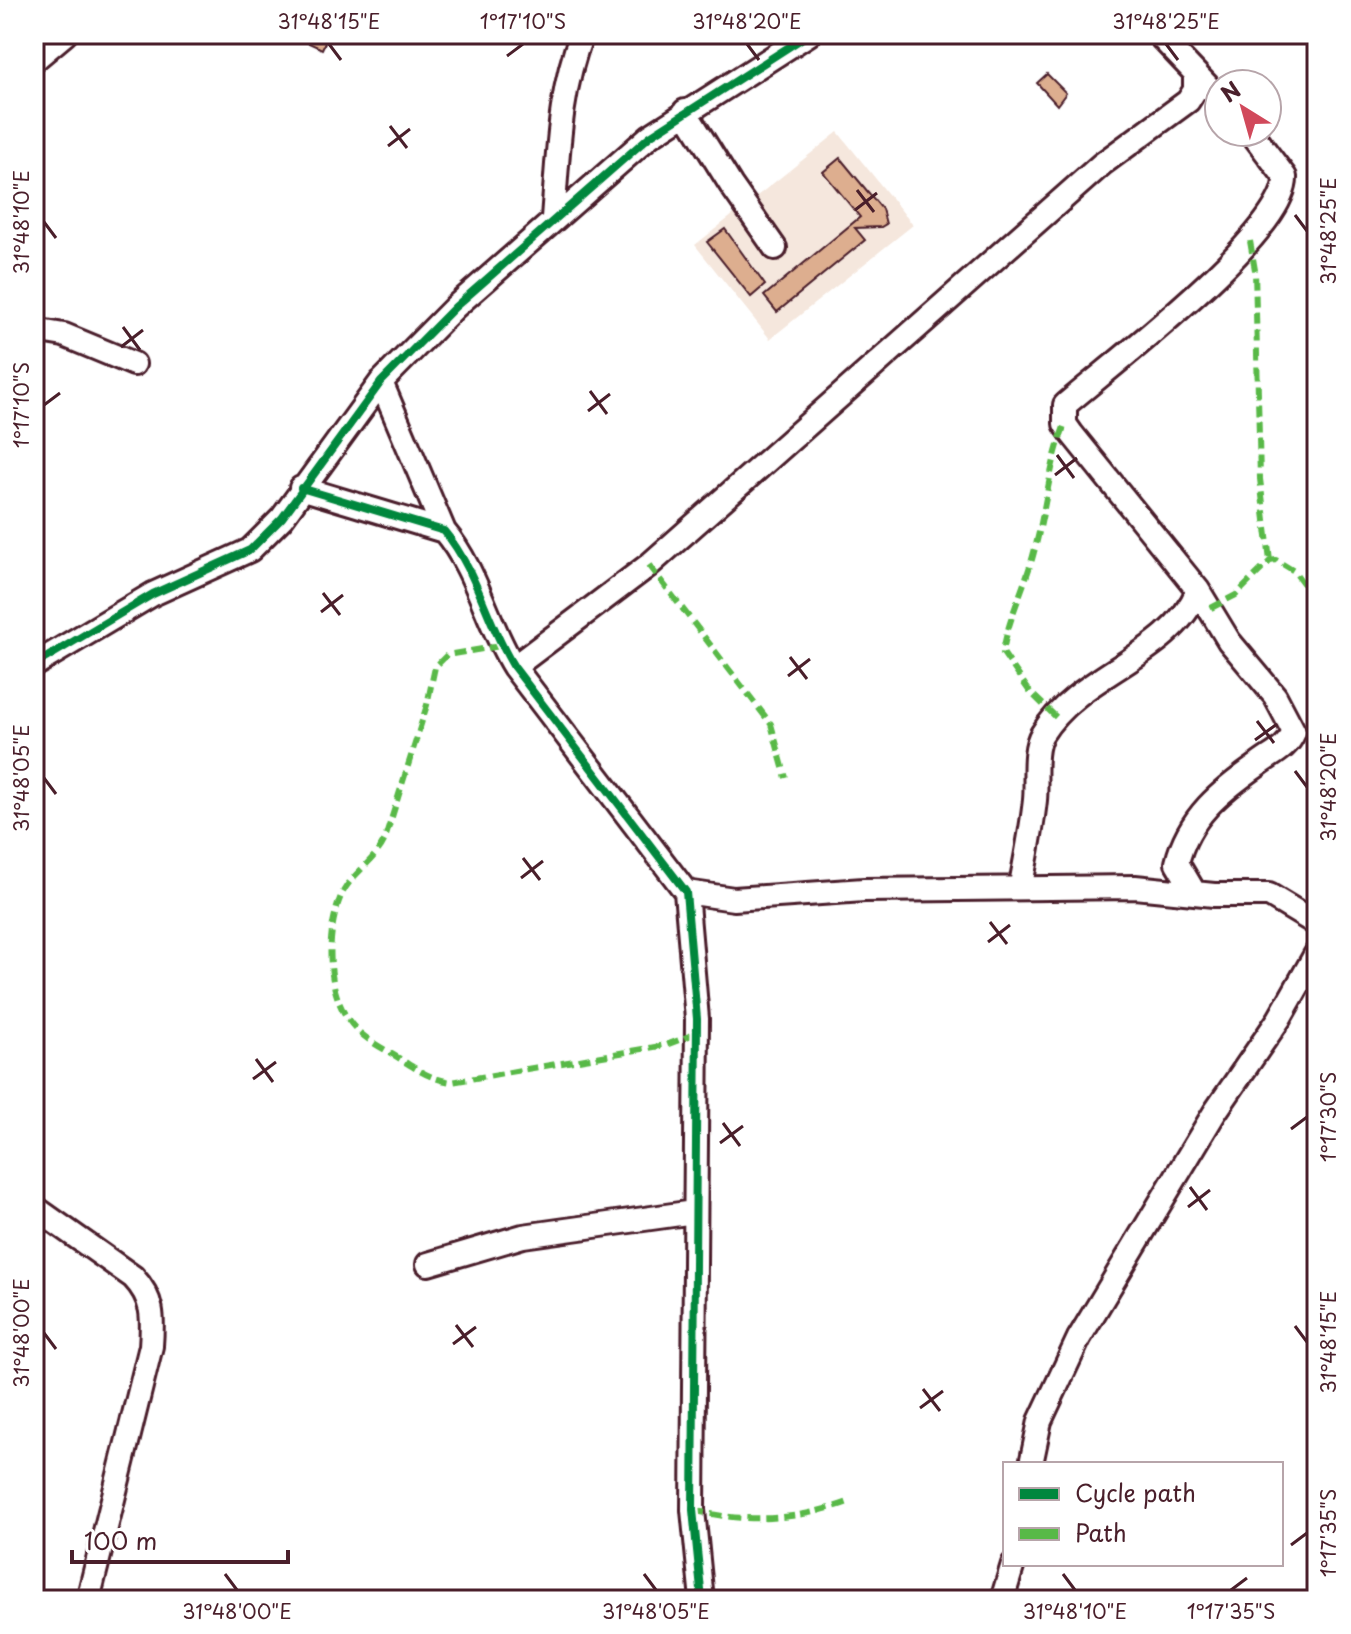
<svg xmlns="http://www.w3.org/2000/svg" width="1351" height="1634" viewBox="0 0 1351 1634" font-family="'Playpen Sans',sans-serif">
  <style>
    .built { fill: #f5e7dd }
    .building { fill: #ddae8f; stroke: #4a1f2b; stroke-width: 2 }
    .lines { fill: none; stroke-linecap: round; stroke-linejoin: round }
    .minor-casing { stroke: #4a1f2b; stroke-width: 28 }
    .minor { stroke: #fff; stroke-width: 22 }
    .quiet { stroke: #58b947; stroke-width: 6; stroke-dasharray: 12 6; stroke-linecap: butt }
    .cycleway-casing { stroke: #fff; stroke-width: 13 }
    .cycleway { stroke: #00873e; stroke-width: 8 }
    .ticks { fill: none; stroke: #4a1f2b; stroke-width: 3 }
    .neatline { fill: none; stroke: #4a1f2b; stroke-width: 3 }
    .ticks-label { font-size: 20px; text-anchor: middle; fill: #4a1f2b }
  </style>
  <rect width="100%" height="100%" fill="#fff"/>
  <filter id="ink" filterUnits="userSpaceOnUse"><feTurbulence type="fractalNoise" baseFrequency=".0125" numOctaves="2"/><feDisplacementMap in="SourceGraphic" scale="16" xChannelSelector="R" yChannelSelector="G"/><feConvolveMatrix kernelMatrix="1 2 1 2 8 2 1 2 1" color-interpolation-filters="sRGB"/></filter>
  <g filter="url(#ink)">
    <!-- built -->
    <path class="built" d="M838,132L913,225L770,339L695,245Z"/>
    <!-- building -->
    <path class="building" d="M289,34H329L322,49Z
      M1047,74L1066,93L1057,105L1037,83Z
      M840,158L882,209L886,224L881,227L855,228L865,240L777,312L764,296L860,217L823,172Z
      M725,229L765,285L751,297L707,242Z"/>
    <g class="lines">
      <defs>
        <path id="minor" d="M1158,34L1219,98
          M34,60L65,34
          M685,111L731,185L775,248
          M553,218C558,157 559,91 582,34
          M34,330L64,335L134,364
          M381,382L444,531
          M301,488L444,531C477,570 487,624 514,667L686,892L697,1019L693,1510L702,1600
          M34,665L153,594L250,550L282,518L381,382L455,307L650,136L809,34
          M514,667L649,565L1102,164L1188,101L1195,90V73
          M1021,885C1026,857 1032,829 1035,800C1037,781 1032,750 1042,734C1080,672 1171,657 1198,590
          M1193,890L1177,863C1188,817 1221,791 1258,765C1272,754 1287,749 1294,732L1275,696L1229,641L1198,590L1072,434L1065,424V405C1109,367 1288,232 1285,177L1251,132
          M686,892L734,899L864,890L1135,887L1214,895H1269L1317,924
          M34,1207L133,1277C154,1299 153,1318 151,1346L88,1600
          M428,1264L523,1236L694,1212
          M1031,1464L1040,1421L1079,1338L1215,1112L1279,1019L1317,952
          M1002,1600L1013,1564"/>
      </defs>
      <!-- minor casing -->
      <use href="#minor" class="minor-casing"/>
      <!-- minor -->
      <use href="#minor" class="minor"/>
      <!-- quiet -->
      <path class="quiet" d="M1250,241L1255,270L1260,479L1270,561
        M649,565L771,724L786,778
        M1211,608L1236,595L1270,561L1276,560L1294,571L1317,602
        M500,646L447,655L435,667L427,705L385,839C375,862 351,873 341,896C325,934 325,999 357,1030C368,1041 384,1049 397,1057C417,1069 429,1079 452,1082L666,1045L697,1033
        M1056,717L1030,692L1003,653C1007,621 1026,584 1034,552C1046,509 1049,466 1065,424
        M693,1510C748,1524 798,1520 851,1501"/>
      <defs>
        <path id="cycleway" d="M301,488L444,531C477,570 487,624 514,667L686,892L697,1019L693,1510L702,1600
          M34,665L153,594L250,550L282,518L381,382L455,307L650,136L809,34"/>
      </defs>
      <!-- cycleway casing -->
      <use href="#cycleway" class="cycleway-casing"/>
      <!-- cycleway -->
      <use href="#cycleway" class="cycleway"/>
    </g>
  </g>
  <!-- ticks -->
  <path class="ticks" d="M329,44L341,60M747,44L759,60M1166,44L1178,60M507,56L523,44M390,126L407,148M388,146L410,129M857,190L874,212M855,210L877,193M1295,215L1307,231M44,222L56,238M123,327L140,350M121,347L143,330M590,391L607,414M44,405L60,393M588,411L610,394M1057,455L1074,478M1055,475L1077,458M323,593L340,615M321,612L343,595M790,657L807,679M788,676L810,659M1257,721L1274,743M1255,740L1277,724M1295,771L1307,787M44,778L56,794M523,858L540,880M521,878L543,861M990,922L1007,944M988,942L1010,925M256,1059L273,1082M253,1079L276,1062M723,1123L740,1146M1291,1129L1307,1117M720,1143L743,1126M1190,1187L1207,1210M1188,1207L1210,1190M456,1325L473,1347M1295,1326L1307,1342M44,1333L56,1349M453,1344L476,1327M923,1389L940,1411M920,1408L943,1391M1291,1545L1307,1533M225,1574L237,1590M644,1574L656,1590M1063,1574L1075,1590M1231,1590L1247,1578"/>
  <!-- margin -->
  <rect width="1351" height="1634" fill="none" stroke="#fff" stroke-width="88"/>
  <!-- legend -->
  <rect x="1003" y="1462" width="280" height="104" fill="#ffffff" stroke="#b7a5aa" stroke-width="2"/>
  <rect x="1019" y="1488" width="40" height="12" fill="#00873e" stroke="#b7a5aa" stroke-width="2"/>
  <text x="1075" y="1502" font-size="24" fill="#4a1f2b">Cycle path</text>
  <rect x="1019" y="1528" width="40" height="12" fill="#58b947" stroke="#b7a5aa" stroke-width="2"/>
  <text x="1075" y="1542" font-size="24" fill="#4a1f2b">Path</text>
  <!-- north arrow -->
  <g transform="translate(1243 108) rotate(323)"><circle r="38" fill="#ffffff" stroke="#b7a5aa" stroke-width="2"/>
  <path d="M0-6L14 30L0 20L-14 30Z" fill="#d1495b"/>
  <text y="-12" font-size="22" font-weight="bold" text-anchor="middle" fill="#4a1f2b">N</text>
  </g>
  <!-- scale -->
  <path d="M72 1550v12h216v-12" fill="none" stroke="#4a1f2b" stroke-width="4"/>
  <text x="84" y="1550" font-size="24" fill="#4a1f2b" stroke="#ffffff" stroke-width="6" paint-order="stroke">100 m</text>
  <rect x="44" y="44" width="1263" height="1546" class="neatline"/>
  <g class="ticks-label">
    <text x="329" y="29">31°48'15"E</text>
    <text x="523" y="29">1°17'10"S</text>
    <text x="747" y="29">31°48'20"E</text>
    <text x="1166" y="29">31°48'25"E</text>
    <text transform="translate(22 222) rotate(-90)" y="7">31°48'10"E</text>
    <text transform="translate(1329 231) rotate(-90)" y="7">31°48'25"E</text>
    <text transform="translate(22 405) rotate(-90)" y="7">1°17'10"S</text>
    <text transform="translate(22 778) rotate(-90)" y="7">31°48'05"E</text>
    <text transform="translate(1329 787) rotate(-90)" y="7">31°48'20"E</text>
    <text transform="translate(1329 1117) rotate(-90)" y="7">1°17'30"S</text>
    <text transform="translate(22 1333) rotate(-90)" y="7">31°48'00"E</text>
    <text transform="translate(1329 1342) rotate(-90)" y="7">31°48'15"E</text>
    <text transform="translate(1329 1533) rotate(-90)" y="7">1°17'35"S</text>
    <text x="237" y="1619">31°48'00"E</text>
    <text x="656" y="1619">31°48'05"E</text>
    <text x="1075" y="1619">31°48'10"E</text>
    <text x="1231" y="1619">1°17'35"S</text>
  </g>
</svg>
